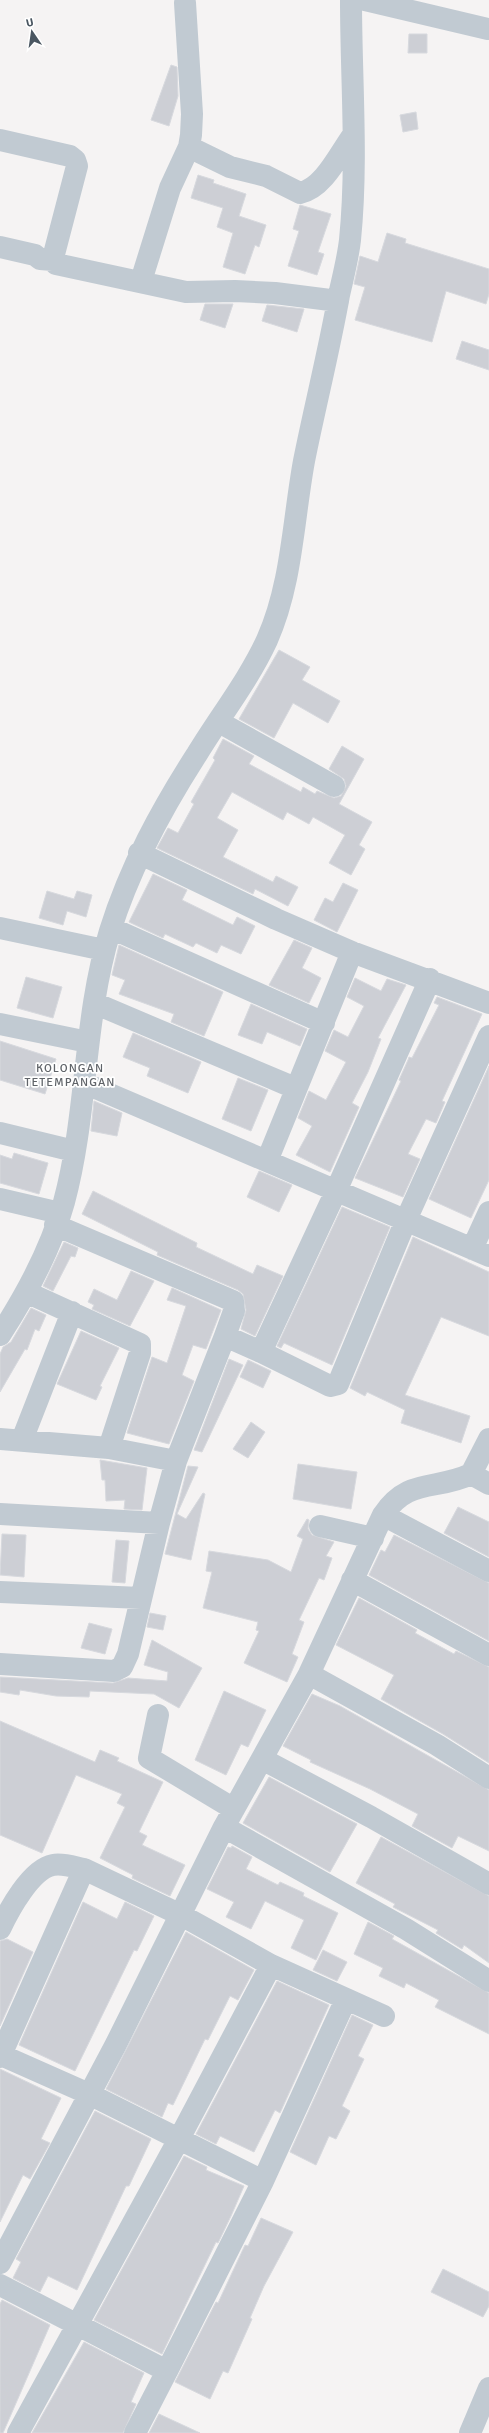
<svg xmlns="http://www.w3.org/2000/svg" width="489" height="2433" viewBox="0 0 489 2433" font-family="Signika,sans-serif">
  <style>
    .building { fill: #cdcfd5; stroke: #d7d9de }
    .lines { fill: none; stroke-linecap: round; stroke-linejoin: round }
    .minor { stroke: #c1cad2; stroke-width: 22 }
    .labels { text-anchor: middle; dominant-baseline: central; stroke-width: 3.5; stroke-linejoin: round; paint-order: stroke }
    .quarter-label { font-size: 12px; letter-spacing: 1px; fill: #5f6368; stroke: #fff }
  </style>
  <rect width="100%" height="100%" fill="#f5f3f3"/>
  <!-- building -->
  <path class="building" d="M409,34H427V53H408Z
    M171,65L177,67L178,96L169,126L151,120Z
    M416,112L418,129L403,132L400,115Z
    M198,175L214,180L213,183L246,194L239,216L266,225L259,247L255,245L245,274L223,267L233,233L217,227L223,208L191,198Z
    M300,205L331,214L318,252L324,254L317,275L288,266L299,231L293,229Z
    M387,233L406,239L405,243L489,269V294L486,304L446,291L432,342L355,320L365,287L354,284L360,256L378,262Z
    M205,304H233L225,328L200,320Z
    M267,305L304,309L297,332L262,321Z
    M462,341L489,350V370L456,359Z
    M279,650L310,667L302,680L340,701L328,723L293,703L274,738L239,719Z
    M223,739L254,756L249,764L301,792L303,787L315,794L317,791L334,798L341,796L346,786L344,779L329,769L342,746L364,759L339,804L372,822L359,845L365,849L351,875L329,863L345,835L313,817L309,824L287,812L283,820L232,792L217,818L238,830L223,857L273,882L276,876L298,887L288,906L255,889L253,894L157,848L168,828L178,833L194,804L191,802L215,760L213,758Z
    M153,874L187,890L182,900L233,925L237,917L255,926L241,954L221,945L217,953L196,943L193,947L165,934L163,938L129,922Z
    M343,883L358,890L337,932L314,920L325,898L333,902Z
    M47,891L74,899L77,891L92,895L86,917L67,911L63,925L39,918Z
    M294,940L312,948L302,968L321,978L309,1003L269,985Z
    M119,945L223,992L204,1036L171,1022L174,1014L119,994L125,980L112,975Z
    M26,977L62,987L53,1018L17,1008Z
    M355,978L381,991L387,979L406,985L378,1038L381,1039L368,1072L352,1103L359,1107L330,1172L296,1155L312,1126L298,1118L309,1091L326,1100L346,1062L325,1051L334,1030L348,1037L364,1006L347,997Z
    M437,997L482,1014L442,1101L445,1102L436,1123L426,1119L408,1154L420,1159L403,1197L355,1178L401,1081L399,1080L408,1060L409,1057L412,1058L439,1005L434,1003Z
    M251,1004L307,1029L300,1046L267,1032L262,1044L238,1035Z
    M133,1033L201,1062L188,1093L147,1076L150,1068L123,1057Z
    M0,1041L56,1059L45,1094L0,1080Z
    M489,1066V1180L471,1218L429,1199Z
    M238,1078L268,1090L251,1131L222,1119Z
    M94,1101L122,1113L117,1136L91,1131Z
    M14,1153L48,1163L39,1194L0,1183V1155L12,1159Z
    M259,1171L292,1185L279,1212L247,1197Z
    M93,1191L197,1243L196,1247L253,1274L257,1265L283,1276L255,1336L241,1329L246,1310L243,1294L238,1290L157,1255L158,1252L82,1214Z
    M342,1207L390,1227L332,1365L284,1343L281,1348L277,1346Z
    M413,1237L489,1272V1336L441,1317L405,1395L470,1416L461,1443L401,1423L405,1410L367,1392L365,1396L350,1388Z
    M64,1242L78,1248L75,1257L71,1256L53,1291L43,1286Z
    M131,1271L154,1281L130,1326L92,1309L94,1305L88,1302L94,1289L117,1300Z
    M172,1288L221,1310L206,1349L193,1345L182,1375L194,1381L169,1444L127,1433L152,1357L167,1363L186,1306L167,1300Z
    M31,1308L46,1315L39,1331L35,1329L27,1350L25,1349L0,1392V1354L3,1347L11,1342Z
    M81,1331L119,1348L100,1386L102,1387L96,1400L57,1384Z
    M229,1359L243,1365L202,1452L194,1450Z
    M248,1360L271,1371L263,1388L240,1377Z
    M251,1422L265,1432L248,1458L233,1449Z
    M100,1460L147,1468L142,1510L124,1509L125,1500L106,1501L105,1480H102Z
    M298,1464L357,1472L351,1509L293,1499Z
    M188,1466L198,1467L177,1514L186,1519L203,1493L205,1494L191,1560L165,1554Z
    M458,1507L489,1522V1557L444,1533Z
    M307,1519L309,1520L308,1529L312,1535L334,1542L326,1556L332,1558L324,1580L319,1578L299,1620L304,1622L292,1654L298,1657L287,1682L244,1663L259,1631L256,1630L258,1622L203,1608L212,1572L206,1571L209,1551L268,1560L291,1572L303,1539L297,1536Z
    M2,1534L26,1535L24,1577L0,1575Z
    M394,1535L489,1583V1641L369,1575L381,1550L385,1552Z
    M116,1540L129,1541L125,1583L112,1582Z
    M359,1598L417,1630L415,1633L454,1654L456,1651L489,1667V1763L443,1734L381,1699L394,1675L336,1645Z
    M150,1613L166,1616L163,1630L147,1627Z
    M89,1623L112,1629L105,1654L81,1648Z
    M152,1640L202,1668L179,1708L154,1694L90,1691L89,1697L56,1696L20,1690L19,1695L0,1692V1677L113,1683L128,1678L167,1681L168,1672L144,1665Z
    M224,1691L266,1710L248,1747L241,1744L226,1775L195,1760Z
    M312,1694L340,1706L489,1790V1851L458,1836L452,1848L412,1826L418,1814L370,1789L310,1762L311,1760L283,1746Z
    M0,1721L95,1762L100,1750L119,1758L117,1761L163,1782L139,1832L147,1836L142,1845L185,1865L170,1896L132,1878L133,1875L100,1858L125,1807L117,1803L122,1794L76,1775L42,1853L0,1835Z
    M269,1777L357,1824L330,1872L243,1823Z
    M381,1837L489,1896V1963L464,1945L462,1949L436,1933L438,1930L393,1907L395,1904L356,1883Z
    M232,1846L252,1857L246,1869L278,1885L280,1882L304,1893L303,1896L338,1913L316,1960L291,1948L304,1920L265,1901L251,1929L226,1917L234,1902L207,1889L228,1847L231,1848Z
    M83,1902L117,1919L125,1902L154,1916L137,1951L134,1950L75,2071L19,2045Z
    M368,1922L394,1936L392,1939L489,1993V2034L435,2007L439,2000L406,1983L404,1988L379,1976L383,1968L354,1954Z
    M186,1932L254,1970L238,2000L230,1996L208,2040L205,2039L173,2105L168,2103L162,2117L106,2089Z
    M7,1939L33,1952L0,2026V1941Z
    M323,1950L347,1962L337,1981L313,1970Z
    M277,1981L329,2005L280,2113L275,2110L254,2152L220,2136L216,2144L196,2134Z
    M352,2015L373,2025L358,2056L364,2059L342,2106L350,2111L336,2139L329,2136L316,2165L290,2152Z
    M0,2069L61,2098L41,2139L50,2143L30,2179L23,2175L0,2222Z
    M95,2111L151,2139L129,2186H126L77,2290L48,2276L40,2292L13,2278L21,2262L16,2259Z
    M184,2156L207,2167L206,2170L244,2186L231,2216L218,2243L216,2242L162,2354L94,2320Z
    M261,2218L293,2232L264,2286L250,2318L252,2319L228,2373L223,2371L210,2399L175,2382L216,2302L218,2303L245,2245L248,2246Z
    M443,2269L489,2292V2306L483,2317L431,2292Z
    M2,2300L50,2325L3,2433H0V2304Z
    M84,2342L144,2373L131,2402L136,2404L123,2433H32Z
    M159,2414L200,2433H149Z"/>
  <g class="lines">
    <!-- minor -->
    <path class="minor" d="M365,0L488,29
      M0,140L70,156L75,160L77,166L53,258L56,264L186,292L235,291L275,293L338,301
      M189,147L230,167L266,176L300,193C324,188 339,154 353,135
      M0,247L35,255L40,259L53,260
      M141,281L170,188L189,147L191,135L192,114L185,3
      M219,722L334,786
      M139,853L276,919L352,952L489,1003
      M0,928L104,950
      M111,928L324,1023
      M430,979L336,1191L261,1352L330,1386L338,1384L406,1220L489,1036
      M94,1003L295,1088
      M0,1024L88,1042
      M84,1083L489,1256
      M0,1133L74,1151
      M267,1161L352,952
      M0,1199L60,1213
      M55,1225L233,1301L234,1311L225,1336
      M472,1249L489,1212
      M26,1292L140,1344V1353L109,1448
      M0,1335C26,1295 51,1249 64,1202C88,1113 83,1019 110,931C130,867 161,810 197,754C220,716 248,681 267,640C292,584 293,521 304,461C315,406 329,351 339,295C343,277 348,258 350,240C358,160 351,80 351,0
      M0,1439L109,1448L176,1461
      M22,1440L72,1312
      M471,1474L489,1484
      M0,1514L159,1523
      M383,1515L489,1571
      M320,1526L373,1538
      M352,1580L489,1655
      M0,1592L141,1598
      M0,1664L114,1671L122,1667L128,1654L159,1523L176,1461L225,1336L261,1352
      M309,1674L437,1745L489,1778
      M158,1715L149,1758L234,1809
      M262,1759L371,1817L489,1884
      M224,1827L406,1929L489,1981
      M0,1929C9,1910 31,1869 53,1865C63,1863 74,1867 84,1869
      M1,2055L89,2094L263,2181
      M0,2057L84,1869L181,1915L271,1965L384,2016
      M0,2263L115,2046L224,1827L309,1674L383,1515C408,1477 436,1491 471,1474L489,1439
      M0,2285L167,2371L263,2181L346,1999
      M18,2433L179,2139L271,1965
      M135,2433L167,2371
      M470,2433L489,2388"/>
  </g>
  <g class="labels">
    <!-- quarter labels -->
    <g class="quarter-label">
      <text x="70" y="1068">KOLONGAN<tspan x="70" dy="14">TETEMPANGAN</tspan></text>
    </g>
  </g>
  <!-- north arrow -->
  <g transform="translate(32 32) rotate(347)" stroke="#ffffff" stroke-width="3" paint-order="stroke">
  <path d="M0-3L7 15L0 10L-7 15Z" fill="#4a5661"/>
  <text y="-6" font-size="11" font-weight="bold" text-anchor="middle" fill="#4a5661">U</text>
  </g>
</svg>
